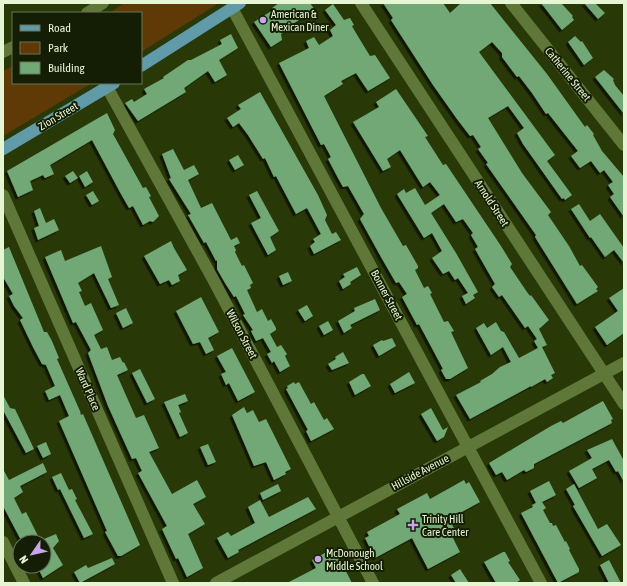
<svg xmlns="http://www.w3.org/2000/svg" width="627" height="586" viewBox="0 0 627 586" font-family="'Asap Condensed',sans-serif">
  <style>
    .green { fill: #603a06 }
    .building { fill: #71a876; filter: url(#shadow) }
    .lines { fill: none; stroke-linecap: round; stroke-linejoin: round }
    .minor { stroke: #5f7738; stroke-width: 12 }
    .major { stroke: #619aa9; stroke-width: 12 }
    .poi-dot { fill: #c9a5ee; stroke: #141e04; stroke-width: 1.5 }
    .labels { text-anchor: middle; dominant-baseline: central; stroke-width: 4; stroke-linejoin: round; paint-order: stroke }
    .poi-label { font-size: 11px; fill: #e6f5d3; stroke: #141e04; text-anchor: start }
    .street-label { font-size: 11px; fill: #e6f5d3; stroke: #141e04 }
  </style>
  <defs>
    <filter id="shadow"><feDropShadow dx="-2.5" dy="2.5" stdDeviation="0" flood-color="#0009"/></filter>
  </defs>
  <rect width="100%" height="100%" fill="#283807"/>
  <!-- green -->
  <path class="green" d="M124,3H219L141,52V13H110Z
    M13,66V83H92L3,136V71Z"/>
  <!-- building -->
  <path class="building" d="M279,3H310L315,10L291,25L292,27L281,34L282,40L271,47L254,22L273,10L272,8Z
    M383,3H443L450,13L461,3H490L547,74L585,127L587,125L594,134L593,135L602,151L624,177V217L610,197L614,194L608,185L613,182L604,170L600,173L591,161L580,168L571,156L578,151L548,113L546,114L532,93L519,76L517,77L502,57V53L492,42L479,52L555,155L547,161L572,195L565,200L564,198L562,199L523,144L517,133L524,128L508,106L488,118L522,173L551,212L548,215L569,246L580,266L582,265L598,287L596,289L598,291L577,304L535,237L536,235L486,164L488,163L478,149L481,147L473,135L470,136L457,119L433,85L391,20L393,18Z
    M541,3H561L573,16L572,17L574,20L562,30Z
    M584,3H595L605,13L598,19Z
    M333,4L344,20L350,18L354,25L352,26L353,28L362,43L370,56L375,55L390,78L368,91L356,73L341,81L343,84L324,96L381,208L403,246L406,245L418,266V268L415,270L424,288L428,286L432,293L430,294L444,322L448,321L454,331L451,332L468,368L450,379H446L441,370L443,369L434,352L419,324L417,325L402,297L407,294L399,282L396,283L381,257L360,219L364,214L348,186L343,187L338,178L328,159L331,157L324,144L321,145L279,63L309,48L306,41L314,37L319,45L333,36L330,30L336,25L325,10Z
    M231,34L238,48L219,60L227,75L215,82L208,71L184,88L186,92L138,121L125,103L132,99L134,102L147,94L144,89L164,78L163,77L188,60H191L222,44L220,40Z
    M575,36L581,42L582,41L593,58L584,65L568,42Z
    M604,70L614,79L613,80L615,85L624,96V114L595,77Z
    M396,89L428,136L425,137L443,165L446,164L501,246L512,264L510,267L527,292L530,296L531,295L549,320L539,329L547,345L542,347L555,373L551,375L553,378L547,382L545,379L531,387V386L470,419L456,395L481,382L480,381L492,374L500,367L511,362L503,347L491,355L476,328L484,323L487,328L496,322L501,331L504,332L519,358L538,348L534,341L537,339L528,326L525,328L502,295L499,297L492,287L495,284L475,249L478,247L471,235L473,233L463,219L456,222L444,204L431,213L456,253L478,292L473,295L475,298L466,304L462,296L468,293L458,278L455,280L449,271L443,274L432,258L442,251L432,233L424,238L397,194L404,189L406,193L415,188L425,205L440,195L430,182L423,187L400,150L387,159L391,167L383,171L353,122L379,107L376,102Z
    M260,92L318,195L327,215L325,220L332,234L336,232L341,240L314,254L310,246L315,242L313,239L321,234L307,208L296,214L276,176L274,177L265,158L263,159L248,135L239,123L233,127L227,118L241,109L238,105Z
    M107,113L115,130L113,134L143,188L146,187L151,196L149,197L159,216L153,222L150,221L143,225L133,206L129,208L121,194L92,140L50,165L54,174L45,178L43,175L30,181L33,190L18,197L7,171Z
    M173,149L184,170L194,165L199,174L188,180L201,208L212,203L231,240L237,237L240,243L234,246L236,250L235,252L242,266L244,265L253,283L250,285L251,288L247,290L257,312L262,309L268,321L271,319L276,328V330L270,334L277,347L281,345L287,354L285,356L290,366L280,372L274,361L272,363L267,354L271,352L263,338L256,341L251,331L253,330L243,315L245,314L236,296L234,297L225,283L217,269V260L216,261L206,242L204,243L188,215L191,214L169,179L171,178L162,154Z
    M238,155L244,165L235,170L229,160Z
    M73,171L78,178L70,183L65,176Z
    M87,171L93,182L85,187L79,176Z
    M93,191L99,201L92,205L86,195Z
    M257,191L279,231L270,237L276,250L268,255L251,223L261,218L249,195Z
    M579,204L590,221L600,214L624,248V263L614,250L605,257L591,237L590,238L571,209Z
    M40,208L46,223L54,219L59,230L38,240L34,228L39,226L34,211Z
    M171,241L174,248L187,270L178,275L180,281L172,285L169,280L160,284L144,256Z
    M101,246L112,277L108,279L119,305L111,308L94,273L78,283L82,291L79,292L85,306L91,303L103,330L94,335L101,349L107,347L112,360L120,357L123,363L124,362L128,370L117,375L136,418L144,415L158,446L159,448L149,452L172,494L197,480L206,497L193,504L205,524L188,534L203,568L187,577L178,558L176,559L162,529L167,526L138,473L142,471L136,458L132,459L108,406L88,353L91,350L76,322L73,323L45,257L61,250L65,261Z
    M9,247L44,332H47L52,341L59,358L57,359L80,411L81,415L83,414L140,545L121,556H118L105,532L107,531L59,421L69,416L60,395L49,400L45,391L55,386L46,365L42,364L33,347L20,320L23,318L14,306L9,296L13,294L3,277V250Z
    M357,267L361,275L350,282L351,284L343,289L339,281L345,277L343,274Z
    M288,272L292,281L283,285L279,276Z
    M624,288V333L607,345L595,327L618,311L609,298Z
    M201,297L219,332L208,338L214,350L206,354L200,342L193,344L176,311Z
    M375,299L380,310L350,325L352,328L344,333L338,321L355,311L354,308Z
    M307,305L313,316L305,321L298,310Z
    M126,308L133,323L123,328L116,313Z
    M328,321L333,330L324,335L319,326Z
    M392,338L396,346L379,356L373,345L382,340L383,341Z
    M232,348L255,392L238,401L229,383L226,385L221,374L226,372L217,356Z
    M343,352L349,363L332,370L328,364L336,359L335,357Z
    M140,369L155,399L147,403L132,373Z
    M409,372L415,383L395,393L390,384Z
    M362,374H364L371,386L355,395L349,382Z
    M294,382L295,384L299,382L311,404L314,402L324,420L327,418L334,429L311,441L306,431L308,430L286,389L288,388L287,386Z
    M185,394L188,401L178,405L181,412L179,413L188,433L180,437L164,402Z
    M3,395L10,408L15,409L34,449L26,453L3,410Z
    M603,401L613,419L611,420L612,423L534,464V468L526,472L524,470L507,480L502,472L496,475L489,463L551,426L561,421L563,423Z
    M244,407L247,413L253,410L259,422L266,419L291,469L285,472L286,474L274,480L266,462L254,466L232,415Z
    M431,408L443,430L448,427L444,437L437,441L421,414Z
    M612,439L624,461V482L618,471L616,472L609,460L592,469L597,478L579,488L569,471L592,458L587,450Z
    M46,442L51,454L43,458L37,446Z
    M208,444L216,462L208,465L200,447Z
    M43,463L47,472L20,486L23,492L14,498L22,514L26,512L41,542H22L3,506V469L9,480Z
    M61,473L69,490L72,489L77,499L75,500L93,534L84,538L60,489L58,490L52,477Z
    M464,480L466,484L469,482L480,502L449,519L458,536L453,538L460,552L428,569L412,538L375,558L365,538L369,536L367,532L400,514L397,509L427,493L430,499Z
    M549,481L556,495L542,502L546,508L543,510L550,523H552L553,526L556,525L565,542L566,541L570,549L569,550L579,569V572L558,583L521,513L533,507L532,505L536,503L530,491Z
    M278,484L281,491L263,500L260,493Z
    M574,484L598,529L607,524L621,545L602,556L573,506L575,505L566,489Z
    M308,497L316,509L238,550L239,552L228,558L227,556L217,538L228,532L231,536L255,523L248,507L260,500L269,517Z
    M56,534L59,541L53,548L63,565L43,578L38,568L44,566V539Z
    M334,548L352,583H287L316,568L312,560Z
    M503,552H505L510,561L508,562L520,580L516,583H496L484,562Z
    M112,558L115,564L80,583L74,572L86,565L88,568Z
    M609,560L621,583H609L600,565Z
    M460,569L469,583H456L451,575Z"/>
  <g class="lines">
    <!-- minor -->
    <path class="minor" d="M361,3L624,404
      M511,3L624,145
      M232,8L541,583
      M87,13L103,3
      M3,52L13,47
      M107,87L214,281L373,583
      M3,195L173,583
      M3,542L24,583
      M216,583L624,363"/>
    <!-- major -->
    <path class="major" d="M141,66L240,3
      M3,149L114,83"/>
  </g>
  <!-- markers -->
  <g class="poi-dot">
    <circle cx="263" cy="20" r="4"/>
    <path d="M411 519h4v4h4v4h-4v4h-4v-4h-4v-4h4z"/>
    <circle cx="318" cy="559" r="4"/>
  </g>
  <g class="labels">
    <!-- poi labels -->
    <g class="poi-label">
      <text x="271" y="14">American &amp;<tspan x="271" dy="13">Mexican Diner</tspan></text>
      <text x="422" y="519">Trinity Hill<tspan x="422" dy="13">Care Center</tspan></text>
      <text x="326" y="553">McDonough<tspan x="326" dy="13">Middle School</tspan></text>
    </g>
    <!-- street labels -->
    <g class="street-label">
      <text transform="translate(568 74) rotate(51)">Catherine Street</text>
      <text transform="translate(58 116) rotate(-31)">Zion Street</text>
      <text transform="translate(492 203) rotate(57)">Arnold Street</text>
      <text transform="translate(387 295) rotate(62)">Bonner Street</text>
      <text transform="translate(242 334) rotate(62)">Wilson Street</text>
      <text transform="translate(88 389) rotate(66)">Ward Place</text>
      <text transform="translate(420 472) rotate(-28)">Hillside Avenue</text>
    </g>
  </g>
  <!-- border -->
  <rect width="627" height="586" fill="none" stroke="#e6f5d3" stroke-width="8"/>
  <!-- legend -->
  <rect x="12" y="12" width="130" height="72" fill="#141e04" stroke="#687457"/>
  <rect x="20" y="25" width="20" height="6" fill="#619aa9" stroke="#687457"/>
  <text x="48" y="32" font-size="12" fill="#e6f5d3">Road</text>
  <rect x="20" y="42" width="20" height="12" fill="#603a06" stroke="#687457"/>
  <text x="48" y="52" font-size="12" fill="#e6f5d3">Park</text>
  <rect x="20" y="62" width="20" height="12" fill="#71a876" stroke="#687457"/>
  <text x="48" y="72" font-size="12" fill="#e6f5d3">Building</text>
  <!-- north arrow -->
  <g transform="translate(32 554) rotate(236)"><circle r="19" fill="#141e04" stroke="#687457"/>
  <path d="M0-3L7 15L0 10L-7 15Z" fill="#c9a5ee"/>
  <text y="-6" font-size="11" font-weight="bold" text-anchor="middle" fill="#e6f5d3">N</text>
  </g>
</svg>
